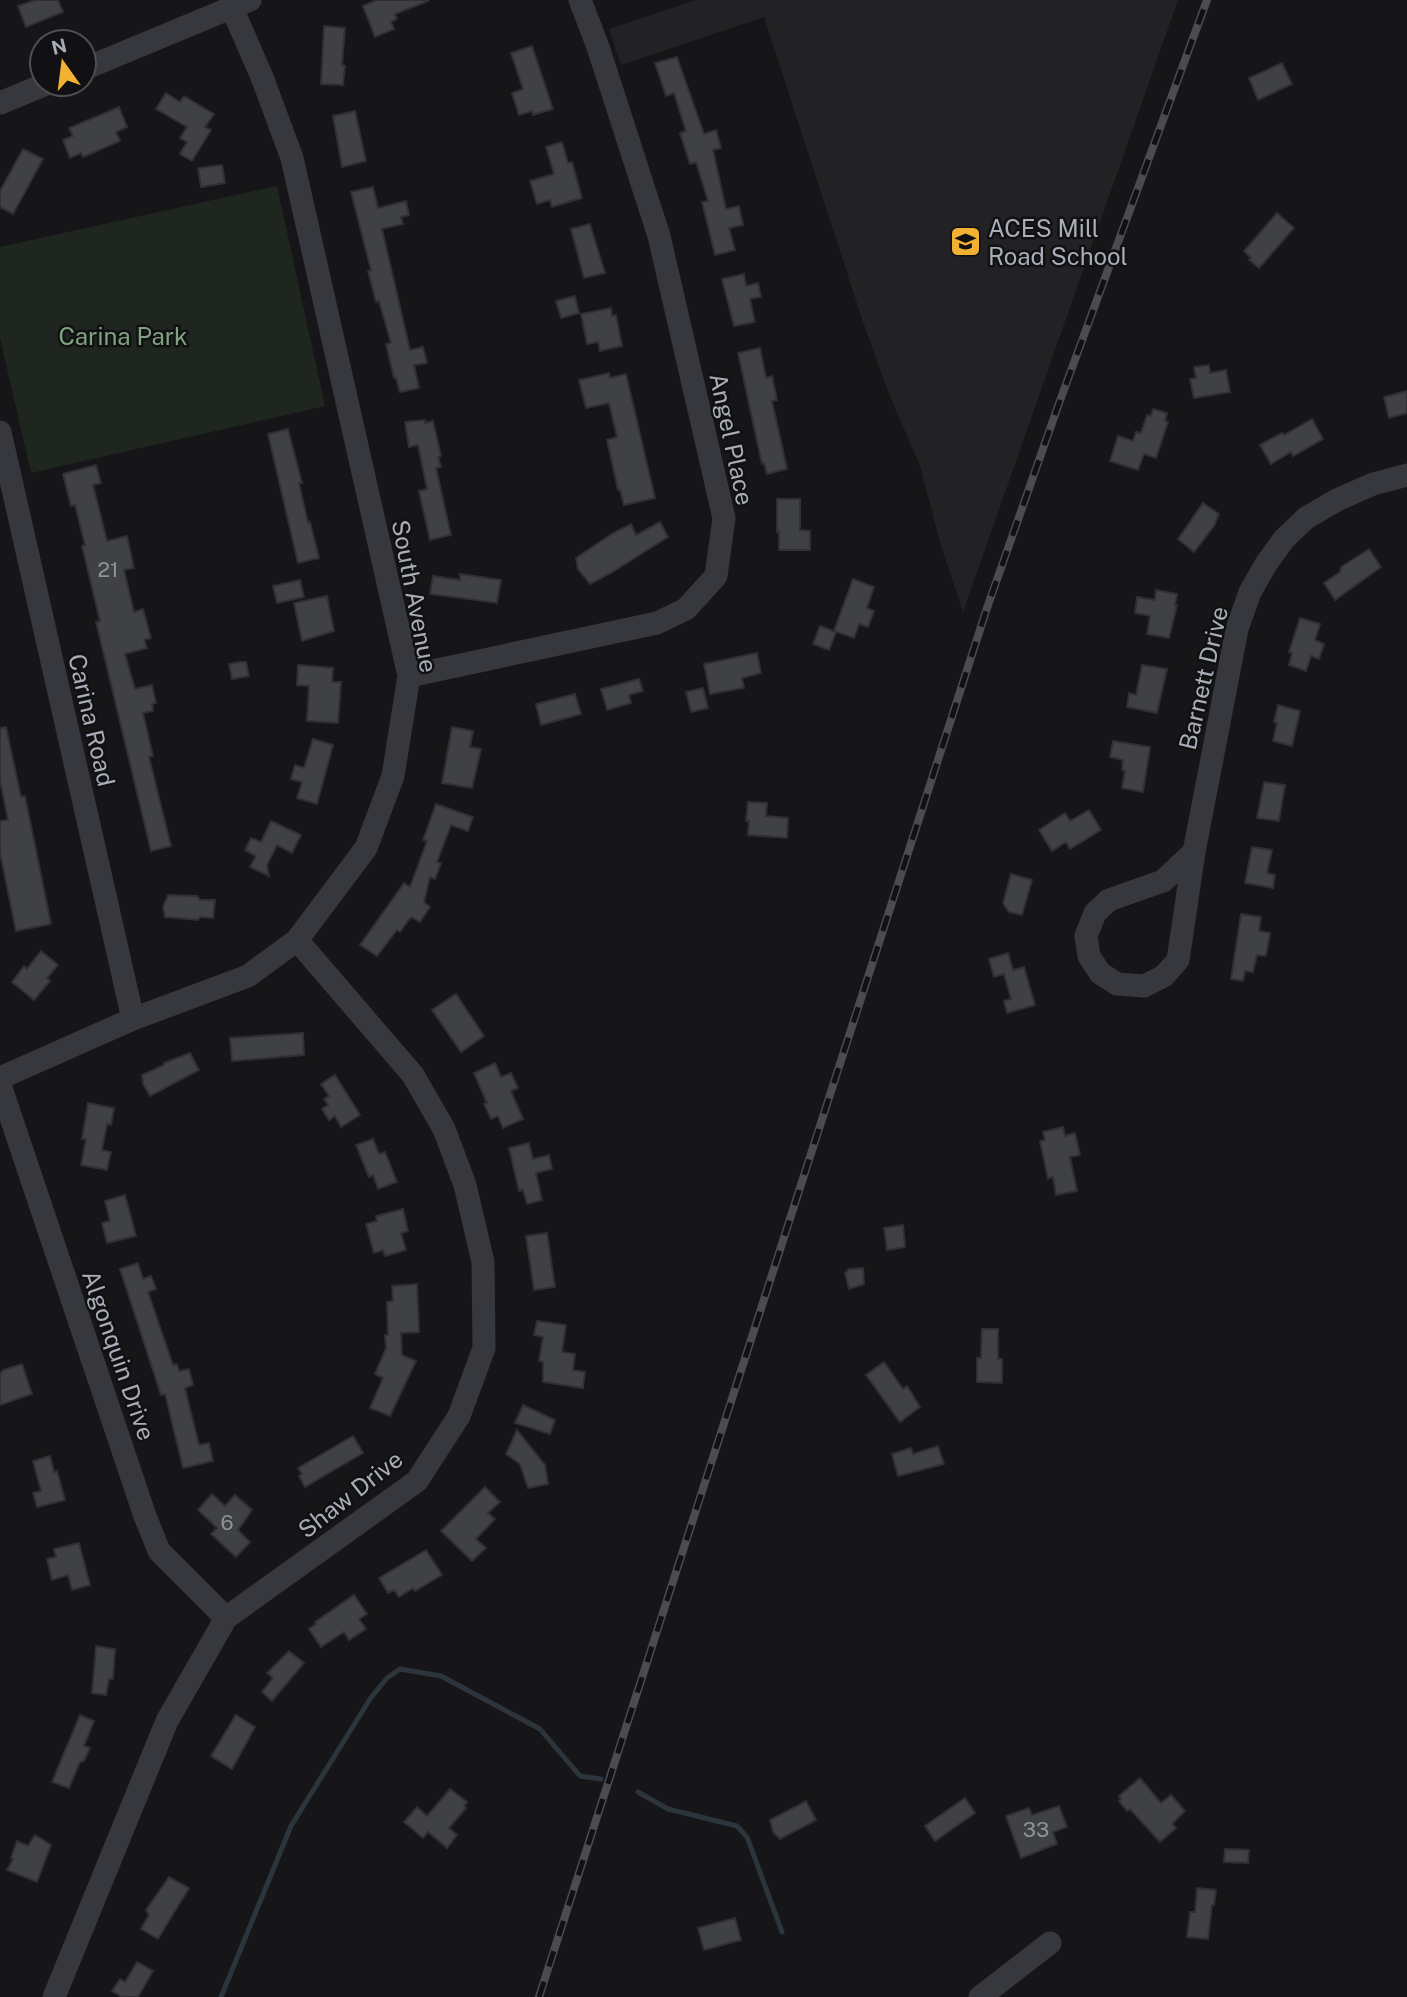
<svg xmlns="http://www.w3.org/2000/svg" width="1407" height="1997" viewBox="0 0 1407 1997" font-family="'Public Sans',sans-serif">
  <style>
    .built { fill: #222225 }
    .green { fill: #1e261f }
    .lines { fill: none; stroke-linecap: round; stroke-linejoin: round }
    .stream { stroke: #2c353c; stroke-width: 5 }
    .building { fill: #404145; stroke: #303034; stroke-width: 2 }
    .minor { stroke: #37383d; stroke-width: 23 }
    .rail-casing { stroke: #4a4c52; stroke-width: 8 }
    .rail { stroke: #111113; stroke-width: 5; stroke-dasharray: 16; stroke-linecap: butt }
    .labels { text-anchor: middle; dominant-baseline: central; stroke-width: 5; stroke-linejoin: round; paint-order: stroke }
    .number-label { font-size: 21px; fill: #8e929b }
    .poi-label { font-size: 24px; fill: #a8adb8; stroke: #111113; text-anchor: start }
    .park-label { font-size: 24px; fill: #7fa381; stroke: #111113 }
    .street-label { font-size: 24px; fill: #a8adb8; stroke: #111113 }
  </style>
  <rect width="100%" height="100%" fill="#161618"/>
  <!-- built -->
  <path class="built" d="M696,0H1178L963,612L941,546L920,466L889,394L863,322L764,17L621,65L609,29Z"/>
  <!-- green -->
  <path class="green" d="M277,186L325,406L31,473L0,338V247Z"/>
  <g class="lines">
    <!-- stream -->
    <path class="stream" d="M638,1792L668,1809L737,1826L747,1837L782,1932
      M221,1997L291,1826L370,1699L387,1678L400,1669L441,1676L540,1729L580,1776L601,1779"/>
  </g>
  <!-- building -->
  <path class="building" d="M35,0H58L63,12L26,27L18,6Z
    M376,0H428V1L395,14L397,19L391,22L394,29L375,37L363,6Z
    M324,26L345,28L342,65L345,66L343,85L321,84Z
    M532,46L553,109L533,115L532,111L519,115L512,93L523,89L511,53Z
    M677,57L704,134L716,130L721,148L713,150L726,209L739,206L743,225L729,228L735,250L715,255L702,202L708,201L696,162L690,164L680,133L686,131L674,93L666,96L655,63Z
    M1282,63L1292,84L1258,100L1249,78Z
    M166,93L180,102L184,96L214,114L205,127L211,130L192,161L180,154L187,142L180,138L187,127L156,109Z
    M119,107L127,127L116,132L120,141L83,157L81,153L70,158L63,140L73,136L69,128Z
    M355,111L366,161L342,167L333,116Z
    M562,142L568,163L572,162L582,198L552,207L550,200L537,204L530,181L554,174L546,147Z
    M23,149L43,159L13,214L0,207V191Z
    M222,165L225,183L201,187L198,168Z
    M373,187L378,208L406,201L409,215L401,217L403,224L382,229L410,350L423,347L427,363L414,365L419,388L400,392L396,378H394L386,344L391,343L379,301L376,302L368,271L371,270L351,192Z
    M1277,213L1294,228L1259,268L1249,260L1251,258L1244,251Z
    M590,224L605,273L584,278L571,229Z
    M744,274L746,286L758,283L761,297L750,299L755,322L734,326L722,279Z
    M575,296L579,313L561,318L556,301Z
    M611,308L612,316L616,315L622,346L600,351L598,342L587,344L581,314Z
    M760,348L766,378L772,376L777,400L772,401L787,469L767,474L764,463L762,464L738,353Z
    M1209,365L1210,373L1226,370L1230,392L1194,398L1190,379L1196,378L1194,367Z
    M609,373L610,378L626,374L655,498L624,505L620,490H618L607,440L617,437L609,403L586,408L579,380Z
    M1407,391V413L1389,418L1384,397Z
    M1153,409L1167,413L1165,421L1168,422L1156,458L1144,454L1138,470L1110,461L1118,436L1133,441L1136,432L1141,433L1147,415L1151,416Z
    M1312,419L1323,439L1293,456L1291,452L1271,464L1260,445L1282,433L1284,435Z
    M425,420V423L433,421L441,456L438,457L441,467L436,468L451,535L430,540L419,491L427,489L418,445L409,447L405,422Z
    M288,429L302,483H299L308,523L310,522L319,558L298,563L268,434Z
    M96,465L101,483L93,485L107,541L127,536L134,568L124,570L134,612L143,609L151,638L144,640L147,648L125,654L135,689L152,685L156,703L152,704L153,711L143,713L153,756L149,757L171,846L151,851L96,622L100,621L82,546L85,545L75,505L71,506L63,474Z
    M777,499H800V530L810,531V550H779V532H777Z
    M1203,503L1219,514L1214,526L1194,552L1178,539Z
    M660,522L668,537L611,573L590,584L578,569L576,558L613,533L631,524L636,535Z
    M1369,549L1381,567L1335,600L1324,583L1340,572L1341,567Z
    M460,574L501,580L497,603L430,594L433,576L460,580Z
    M853,579L874,587L867,608L874,611L868,627L859,624L854,638L834,631Z
    M300,580L304,597L277,603L273,586Z
    M1156,590L1177,594L1175,605H1177L1169,638L1147,634L1150,616L1135,613L1137,597L1155,600Z
    M327,596L334,631L302,641L294,603Z
    M1300,618L1320,624L1315,640L1324,644L1319,659L1311,656L1306,671L1289,665L1292,653L1289,652Z
    M820,626L836,632L829,650L813,644Z
    M757,653L761,673L742,678L744,688L710,694L704,664Z
    M240,662H246L249,676L232,679L229,664Z
    M298,665L333,668L332,682H341L338,723L307,721L309,686L297,685Z
    M1142,665L1167,669L1157,713L1127,707L1129,693L1136,695Z
    M639,679L643,691L629,695L631,703L607,710L601,689Z
    M703,688L708,708L691,712L686,692Z
    M575,694L581,714L541,725L536,704Z
    M1278,705L1300,711L1292,746L1273,741L1277,723L1274,722Z
    M6,727L21,797L25,796L51,924L16,931L0,853V821L8,820L0,780V728Z
    M452,727L473,731L470,747L481,749L472,788L442,783Z
    M313,739L333,745L317,804L297,798L302,782L291,779L295,765L304,768Z
    M1113,741L1150,747L1143,792L1122,788L1125,771L1122,770L1123,760L1110,757Z
    M1264,782L1285,785L1279,821L1257,818Z
    M748,802L767,803L766,816L788,818L787,838L748,835L749,821H746Z
    M436,804L473,817L468,831L451,825L437,862L441,863L435,879L430,877L424,902L430,907L420,922L411,917L400,932L397,930L377,956L360,945L404,883L410,887L427,841L423,840Z
    M1089,810L1101,830L1070,849L1066,842L1052,851L1039,830L1065,813L1070,821Z
    M271,821L301,835L292,853L277,845L267,865L269,876L250,867L256,856L245,850L251,838L261,842Z
    M1252,847L1272,850L1267,873L1275,875L1273,888L1245,883Z
    M1011,874L1032,880L1022,915L1009,912L1003,903Z
    M168,895L197,896L200,900H215L213,918L200,917L198,920L165,917L163,907Z
    M1241,914L1261,917L1259,931L1270,933L1266,956L1257,955L1253,972L1245,971L1243,981L1231,979Z
    M41,951L58,965L47,978L50,981L34,1000L12,982L24,966L27,969Z
    M1008,953L1013,970L1024,967L1035,1005L1007,1013L1004,1001L1011,999L1004,974L994,977L989,959Z
    M456,994L484,1036L461,1052L432,1010Z
    M303,1033L304,1055L232,1061L230,1038Z
    M190,1053L199,1070L150,1096L143,1084L142,1075L164,1065V1063Z
    M495,1063L501,1077L511,1073L518,1088L511,1091L523,1119L503,1128L498,1116L491,1119L484,1104L487,1103L474,1073Z
    M335,1075L360,1115L341,1127L335,1116L329,1120L322,1109L328,1105L324,1099L329,1096L321,1084Z
    M88,1103L114,1108L111,1125L107,1124L102,1150L111,1152L107,1170L81,1165L86,1139H82Z
    M1063,1127L1065,1136L1075,1133L1080,1155L1070,1157L1077,1191L1056,1195L1053,1177L1048,1179L1040,1141L1045,1140L1043,1132Z
    M373,1139L379,1154L385,1152L397,1182L378,1189L373,1175L369,1177L356,1145Z
    M529,1143L533,1159L549,1155L552,1169L536,1173L542,1200L527,1204L523,1190L519,1191L509,1148Z
    M125,1195L136,1236L107,1243L102,1223L110,1221L105,1201Z
    M403,1209L408,1231L401,1233L406,1250L385,1256L383,1250L374,1253L366,1224L377,1221L376,1216Z
    M903,1225L905,1247L887,1250L884,1228Z
    M547,1233L555,1287L534,1290L526,1236Z
    M138,1263L143,1279L151,1276L156,1289L148,1292L173,1365L177,1364L179,1371L189,1369L193,1385L185,1388L199,1445L209,1443L213,1461L183,1468L165,1394L161,1395L120,1269Z
    M863,1268L864,1284L849,1289L845,1273L849,1269Z
    M417,1284L419,1332L401,1333L402,1355L416,1361L390,1416L370,1408L383,1378L375,1374L386,1348L385,1335H388L387,1302L393,1301L392,1286Z
    M537,1321L566,1325L562,1352L575,1354L573,1370L585,1372L583,1388L543,1382V1362L539,1361L543,1337L534,1335Z
    M982,1329H998V1359H1002V1383L977,1382V1358H981Z
    M884,1362L903,1389L907,1386L920,1407L900,1422L866,1375Z
    M22,1364L32,1394L0,1405V1374L3,1370Z
    M523,1405L555,1420L550,1434L515,1423Z
    M517,1430L545,1465L548,1484L528,1488L520,1464L506,1454Z
    M353,1436L363,1453L305,1487L299,1476L302,1474L298,1468Z
    M938,1446L944,1464L898,1476L892,1454L911,1448L913,1454Z
    M50,1456L54,1472L57,1471L65,1500L37,1507L33,1493L41,1491L33,1461Z
    M485,1487L500,1502L488,1513L495,1519L476,1539L486,1548L472,1561L441,1531Z
    M212,1494L225,1506L235,1495L252,1510L238,1530L250,1542L236,1557L211,1534L217,1528L198,1510Z
    M79,1543L90,1585L72,1590L68,1575L52,1580L47,1559L56,1557L54,1549Z
    M426,1550L442,1575L415,1591L413,1588L399,1597L394,1590L388,1593L379,1578Z
    M354,1595L367,1614L359,1619L366,1629L349,1640L344,1632L321,1647L309,1629L316,1624L315,1622Z
    M96,1646L115,1649L113,1679H109L106,1695L92,1693Z
    M289,1651L304,1663L272,1701L262,1692L273,1678L267,1673Z
    M80,1715L94,1721L84,1746L90,1748L84,1761L80,1762L69,1788L52,1782Z
    M236,1715L255,1727L232,1769L211,1756Z
    M1140,1778L1161,1803L1171,1795L1185,1811L1172,1824L1176,1828L1160,1842L1130,1809L1127,1811L1119,1801L1121,1799L1119,1796Z
    M450,1789L467,1802L464,1806L466,1808L449,1828L457,1835L447,1848L428,1832L423,1838L404,1822L417,1807L427,1816Z
    M965,1798L975,1813L935,1841L925,1826Z
    M806,1801L816,1820L780,1839L773,1832L770,1820Z
    M1059,1806L1067,1827L1053,1832L1057,1844L1021,1858L1006,1816L1029,1808L1032,1815Z
    M35,1835L51,1845L37,1882L7,1870L13,1859L11,1858L17,1841L28,1846Z
    M1225,1849L1249,1850L1248,1863L1224,1862Z
    M169,1877L189,1888L158,1939L141,1929L149,1915L146,1910Z
    M1197,1888L1216,1890L1214,1905H1212L1208,1939L1187,1937L1190,1912H1195Z
    M735,1918L741,1940L704,1950L698,1928Z
    M137,1962L153,1971L138,1997H122L112,1991L120,1979L125,1982Z"/>
  <g class="lines">
    <!-- minor -->
    <path class="minor" d="M84,69L250,0
      M0,103L46,84
      M0,432L133,1019
      M409,676L657,623L686,609L716,576L724,518L659,236L598,47L580,0
      M1194,852L1163,881L1109,900L1095,913L1086,936L1089,956L1100,973L1117,984L1144,986L1164,976L1178,960L1194,852L1237,629L1250,592L1266,564L1284,539L1306,518L1337,500L1373,484L1407,475
      M0,1078L133,1019L248,976L297,940L366,848L393,776L409,676L292,158L262,77L232,8
      M0,1085L145,1516L159,1551L226,1618
      M54,1997L167,1721L226,1618L417,1481L459,1416L484,1348L483,1262L465,1185L444,1129L413,1075L297,940
      M980,1997L1050,1943"/>
    <defs>
      <path id="rail" d="M539,1997L987,608L1058,406L1207,0"/>
    </defs>
    <!-- rail casing -->
    <use href="#rail" class="rail-casing"/>
    <!-- rail -->
    <use href="#rail" class="rail"/>
  </g>
  <!-- icons -->
  <defs>
    <symbol id="school-square" viewBox="-11 -11 22 22"><rect x="-9" y="-9" width="18" height="18" rx="4" fill="#f2b134" stroke="#111113"/><path d="M0-5L7-2L0 1L-7-2ZM-4 1L0 2.5L4 1V4Q0 6-4 4Z" fill="#111"/></symbol>
  </defs>
  <g fill-rule="evenodd">
    <use href="#school-square" x="948" y="224" width="35" height="35"/>
  </g>
  <g class="labels">
    <!-- number labels -->
    <g class="number-label">
      <text x="108" y="569">21</text>
      <text x="227" y="1522">6</text>
      <text x="1036" y="1829">33</text>
    </g>
    <!-- poi labels -->
    <g class="poi-label">
      <text x="988" y="228">ACES Mill<tspan x="988" dy="28">Road School</tspan></text>
    </g>
    <!-- park labels -->
    <g class="park-label">
      <text x="123" y="336">Carina Park</text>
    </g>
    <!-- street labels -->
    <g class="street-label">
      <text transform="translate(732 439) rotate(78)">Angel Place</text>
      <text transform="translate(415 596) rotate(79)">South Avenue</text>
      <text transform="translate(1203 678) rotate(-77)">Barnett Drive</text>
      <text transform="translate(92 720) rotate(77)">Carina Road</text>
      <text transform="translate(119 1355) rotate(71)">Algonquin Drive</text>
      <text transform="translate(350 1494) rotate(-38)">Shaw Drive</text>
    </g>
  </g>
  <!-- north arrow -->
  <g transform="translate(63 63) rotate(346)"><circle r="33" fill="#111113" stroke="#4d4f55" stroke-width="2"/>
  <path d="M0-5L12 26L0 18L-12 26Z" fill="#f2b134"/>
  <text y="-10" font-size="19" font-weight="bold" text-anchor="middle" fill="#a8adb8">N</text>
  </g>
</svg>
